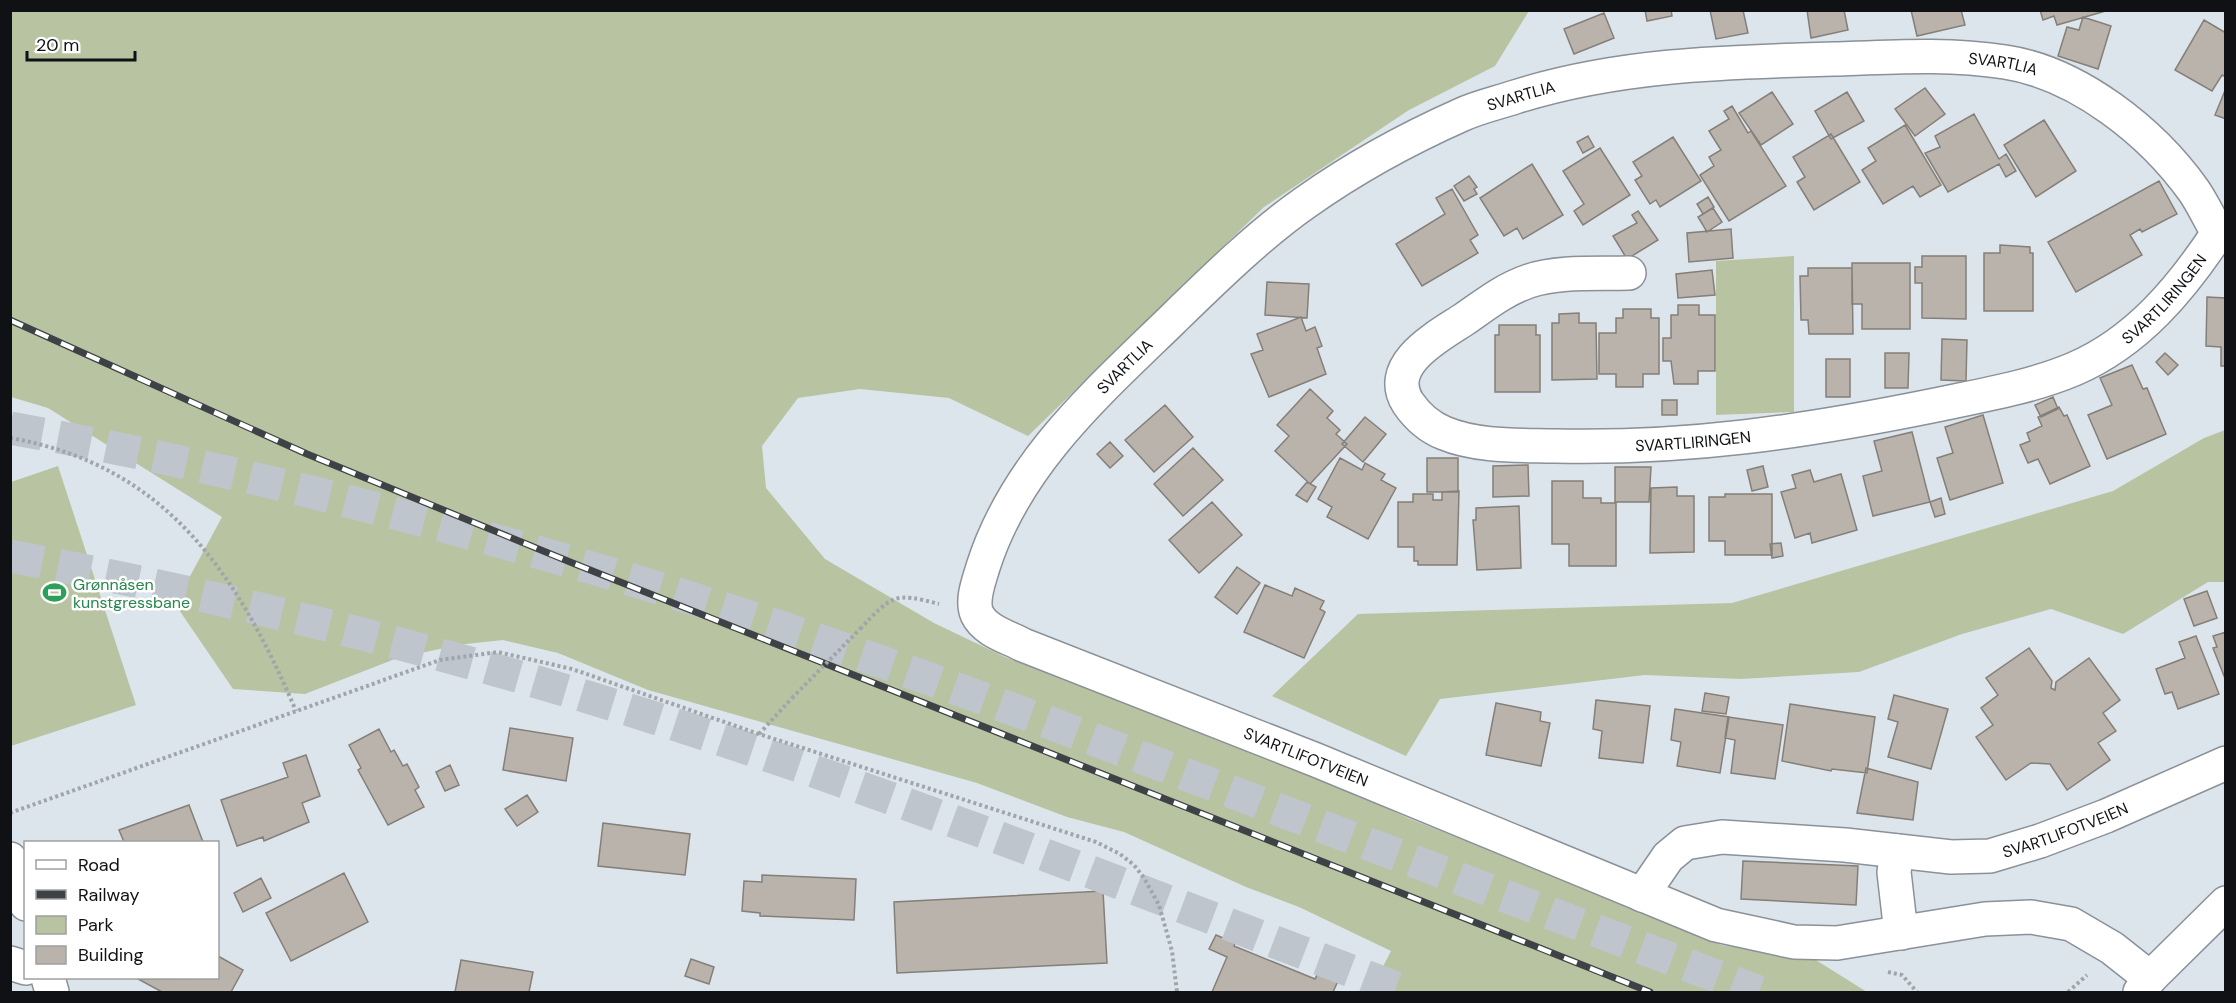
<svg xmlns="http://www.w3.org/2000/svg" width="2236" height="1003" viewBox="0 0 2236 1003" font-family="'DM Sans',sans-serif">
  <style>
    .green { fill: #b8c3a1 }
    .building { fill: #b9b3ab; stroke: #847f78; stroke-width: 1.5 }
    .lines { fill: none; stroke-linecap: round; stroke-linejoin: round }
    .highway-tunnel { stroke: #bec5cc; stroke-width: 33; stroke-dasharray: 33 16; stroke-linecap: butt }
    .minor-casing { stroke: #8b9198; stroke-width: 36 }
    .path { stroke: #9fa5ab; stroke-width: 4; stroke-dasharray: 3 3; stroke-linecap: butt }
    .minor { stroke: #fff; stroke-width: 33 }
    .rail-casing { stroke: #3e4246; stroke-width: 7 }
    .rail { stroke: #fff; stroke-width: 4.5; stroke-dasharray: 14; stroke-linecap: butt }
    .path-bridge { stroke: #9fa5ab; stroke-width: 4; stroke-dasharray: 3 3; stroke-linecap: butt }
    .labels { text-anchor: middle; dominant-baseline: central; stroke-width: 5; stroke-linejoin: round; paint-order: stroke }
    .street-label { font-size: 16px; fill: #0f1114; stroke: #fff }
    .leisure-label { font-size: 16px; fill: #27864d; stroke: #fff; text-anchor: start }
  </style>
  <rect width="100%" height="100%" fill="#dde5ec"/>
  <!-- green -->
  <path class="green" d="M10,11H1529L1495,66L1409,110L1264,207L1028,436L949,398L860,389L798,398L762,446L766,488L825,559L934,623L1005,657L1202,730L1341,787L1410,819L1596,891L1721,945L1811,957L1867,992H1370L1391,951L1299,907L1246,887L1124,832L1067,817L977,783L648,690L558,653L503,640L457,645L395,659L305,694L233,689L175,604L222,517L48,408L11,397Z
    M1794,256V412L1716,415V261Z
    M2225,430V582H2208L2123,634L2051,609L1962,634L1859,672L1740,679L1645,675L1440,699L1406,756L1272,696L1358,614L1732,603L2113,491L2204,438Z
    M58,466L136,705L11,746V482Z"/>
  <!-- building -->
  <path class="building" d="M1645,10H1671L1672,16L1647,21Z
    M1710,10H1743L1748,33L1716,39Z
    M1807,10H1844L1848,30L1811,38Z
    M1911,10H1961L1965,25L1917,36Z
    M2040,10H2109L2057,25L2054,16L2043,20Z
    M1604,13L1614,38L1574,54L1564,29Z
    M2083,17L2111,26L2098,69L2058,56L2067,27L2079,30Z
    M2204,20L2226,33V77L2222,75L2212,91L2175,70Z
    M1925,88L1945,114L1915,136L1895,109Z
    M2226,88V119L2215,115Z
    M1772,92L1793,124L1761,145L1739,113Z
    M1847,92L1864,121L1831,139L1815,111Z
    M1732,106L1748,133L1751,131L1786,186L1729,221L1700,175L1714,166L1709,157L1721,150L1709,131L1729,119L1724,111Z
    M1974,114L1999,159L2006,154L2016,171L2006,177L1999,164L1948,192L1925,153L1940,147L1935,136Z
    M2044,120L2076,171L2036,197L2004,145Z
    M1905,125L1941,185L1920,197L1913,186L1883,204L1862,170L1876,161L1868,148Z
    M1831,134L1860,182L1814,210L1797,182L1805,177L1793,157Z
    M1588,136L1594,147L1583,153L1577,142Z
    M1673,137L1701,181L1660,207L1656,200L1650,204L1635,180L1642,176L1633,162Z
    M1600,148L1630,195L1583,225L1574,211L1584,204L1563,171Z
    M1532,164L1563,215L1523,239L1517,228L1504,236L1480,198Z
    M1469,176L1477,187L1474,189L1477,194L1464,201L1454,186Z
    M2159,181L2177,214L2142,232L2140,229L2130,235L2142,255L2076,292L2048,242Z
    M1452,189L1478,235L1470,240L1478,253L1422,286L1396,244L1445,214L1436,198Z
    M1708,197L1714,207L1703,214L1697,204Z
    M1713,208L1722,222L1707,232L1698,217Z
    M1638,211L1658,240L1627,259L1613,236L1637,223L1632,215Z
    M1731,229L1733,258L1689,262L1687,233Z
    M2000,245L2030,247V253H2033V311H1984V253H2000Z
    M1922,256H1966V319L1922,318V283H1915V267H1922Z
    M1852,263H1910V329H1862V304H1852Z
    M1808,268H1852L1853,334H1809L1808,320H1801L1800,276H1808Z
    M1712,270L1715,295L1678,298L1676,274Z
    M1267,282L1309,284L1307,318L1265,315Z
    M2207,297L2226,298V366H2221V347L2206,346Z
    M1678,305H1699V315H1715V371H1698V384H1674L1671,361H1663V338H1671V315H1678Z
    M1623,309H1651V318H1659V374H1643V387H1616V374H1599V333H1616V318H1623Z
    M1579,313V323H1596L1597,379L1552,380V323H1559V314Z
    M1301,317L1306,331L1315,327L1322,346L1317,348L1326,374L1269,397L1251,354L1263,350L1257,334Z
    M1499,325H1536V335H1540V392H1495V335H1499Z
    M1942,339L1967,340L1966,381L1941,380Z
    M1885,353H1909L1908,388H1885Z
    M2165,353L2178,365L2168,375L2156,362Z
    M1826,359H1850V397H1826Z
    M2132,365L2143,389L2147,388L2166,434L2107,459L2088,415L2112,405L2100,378Z
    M1310,389L1333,411L1327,418L1340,430L1336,434L1347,444L1310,484L1275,451L1289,436L1277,425Z
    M2053,397L2058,409L2041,417L2035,405Z
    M1662,400H1677V415H1662Z
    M1165,405L1193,437L1154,472L1125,440Z
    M2059,407L2064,416L2067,415L2090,466L2050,484L2038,459L2028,463L2020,445L2030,441L2027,433L2042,426L2038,417Z
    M1983,415L2003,483L1950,500L1937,458L1953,453L1945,427Z
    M1365,417L1386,434L1363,462L1342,444Z
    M1912,432L1930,502L1873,516L1863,476L1882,471L1874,441Z
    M1110,442L1123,456L1110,468L1097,454Z
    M1193,448L1223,480L1183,516L1154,484Z
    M1340,458L1362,470L1365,463L1385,474L1381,480L1396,488L1368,539L1327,517L1332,507L1318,499Z
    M1427,458H1458V492H1427Z
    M1528,465L1529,496L1493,497V466Z
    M1763,466L1768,487L1752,491L1747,470Z
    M1615,467H1651L1649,502H1615Z
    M1810,470L1814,482L1841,474L1857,530L1812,543L1810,533L1795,538L1781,492L1796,488L1792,475Z
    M1552,481H1583V498H1601V503H1616V566H1569V544H1552Z
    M1307,482L1316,487L1307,502L1296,495Z
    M1677,487V496H1694V552L1650,553L1651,488Z
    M1459,491L1457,565H1418V561H1414V547H1398V502H1413V494H1433V500H1442V492Z
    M1725,494H1772V555H1725V541H1709V497H1725Z
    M1941,498L1945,514L1935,517L1930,502Z
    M1212,502L1242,535L1199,573L1169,540Z
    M1519,506L1521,568L1477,570L1473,520H1476V508Z
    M1781,543L1783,556L1772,558L1770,544Z
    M1237,567L1260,583L1237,614L1215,597Z
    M1265,585L1292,596L1295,588L1324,601L1320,609L1325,612L1304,658L1244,632Z
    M2207,591L2217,618L2194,626L2184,599Z
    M2226,632V681L2213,648L2217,647L2213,636Z
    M2196,636L2219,694L2178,709L2172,692L2165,694L2156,669L2185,658L2179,642Z
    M2029,648L2052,681L2051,688L2055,690L2056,682L2089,658L2120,700L2103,713L2116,731L2098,743L2110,760L2067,790L2050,764L2031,763L2006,780L1976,737L1993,725L1981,708L1998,695L1986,678Z
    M1705,693L1729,697L1726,714L1702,711Z
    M1894,695L1948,709L1931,769L1888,757L1898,722L1888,719Z
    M1596,700L1650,706L1643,763L1599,758L1602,731L1593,729Z
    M1496,703L1541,712L1540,721L1550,723L1541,766L1486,755Z
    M1790,704L1875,717L1867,773L1832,769L1831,771L1782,761Z
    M1675,709L1729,717L1720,773L1677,766L1681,742L1671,740Z
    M1728,717L1783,725L1775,779L1731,773L1735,740L1725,738Z
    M510,728L573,738L566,781L503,770Z
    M379,729L391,752L394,750L403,766L407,764L419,787L415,790L424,807L388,825L358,770L361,768L349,745Z
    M306,755L320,796L302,803L309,822L264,841L263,837L237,846L221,800L288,777L283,763Z
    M450,765L459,785L445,791L436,772Z
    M1866,768L1918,782L1913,820L1857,813Z
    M527,795L538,812L517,826L505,809Z
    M189,805L203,842H124L119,830Z
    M603,823L690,834L685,875L598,866Z
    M1743,861L1858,866L1856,905L1741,899Z
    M344,873L368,922L291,961L266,913Z
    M762,875L856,879L854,920L760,916V913L742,911L744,881L762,882Z
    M261,878L271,898L243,912L234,893Z
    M1103,891L1107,963L897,973L894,902Z
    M1216,935L1235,943L1234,946L1315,979L1318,973L1338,981L1333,992H1212L1227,957L1209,949Z
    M218,956L243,970L231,992H162L138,979L218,978Z
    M691,959L714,967L709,984L685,976Z
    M461,960L533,972L529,992H455Z"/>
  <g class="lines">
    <!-- highway-tunnel -->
    <path class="highway-tunnel" d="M10,428C223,466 433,520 639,582C840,643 1036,717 1232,792C1408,859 1583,926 1759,992
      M10,556C222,596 433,648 639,713C898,795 1152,896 1407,992"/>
    <defs>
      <g id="minor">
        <path id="s1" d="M1629,273C1597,274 1559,271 1529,281C1503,290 1485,305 1463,320C1437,337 1384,365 1408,403C1417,416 1429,427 1444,433C1477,447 1520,445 1555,446C1687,449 1802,432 1931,406C1978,396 2029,388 2074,369C2137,342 2181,289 2218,233"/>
        <path d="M1897,851L1894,872L1901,933"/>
        <path d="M10,859L26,904"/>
        <path id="s2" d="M1642,895L1668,857L1685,843L1722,837L1845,845L1951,857L1990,856L2040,841L2106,816L2226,763"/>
        <path d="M10,963L26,968"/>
        <path d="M48,978L52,992"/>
        <path id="s3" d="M2150,978L2112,948L2071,924L2031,917L1985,919L1837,943L1794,942L1716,925L1316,760L1023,645C1008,637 985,631 977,614C971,600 979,581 983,567C1016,463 1097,393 1173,319C1213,280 1260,234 1306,202C1354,168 1407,139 1461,115C1478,107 1497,103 1515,97C1619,64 1727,62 1835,59C1891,57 1950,53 2005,62C2078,73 2152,132 2194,191C2203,204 2210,220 2218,233L2226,237"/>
        <path d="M2140,992L2150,978L2226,903"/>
      </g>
    </defs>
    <!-- minor casing -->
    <use href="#minor" class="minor-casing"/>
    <!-- path -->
    <path class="path" d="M10,438C167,465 238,575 296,711
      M860,629C892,595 894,592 939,604
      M759,734L792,698
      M10,813L440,660L498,652L572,669L759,734L1096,842L1120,854L1134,865L1144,878L1159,905L1172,951L1177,992
      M1888,972L1902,975L1917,992
      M2068,992L2087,975"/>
    <!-- minor -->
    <use href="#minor" class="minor"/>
    <defs>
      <path id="rail" d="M10,320L307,454L575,564L1650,992"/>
    </defs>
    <!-- rail casing -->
    <use href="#rail" class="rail-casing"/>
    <!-- rail -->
    <use href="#rail" class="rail"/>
    <!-- path-bridge -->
    <path class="path-bridge" d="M792,698L860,629"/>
  </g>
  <!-- icons -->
  <defs>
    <symbol id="stadium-bare" viewBox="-9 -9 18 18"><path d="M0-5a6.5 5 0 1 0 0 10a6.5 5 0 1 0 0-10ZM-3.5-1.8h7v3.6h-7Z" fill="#2e9e5b" stroke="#fff" stroke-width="2.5" paint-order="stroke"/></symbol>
  </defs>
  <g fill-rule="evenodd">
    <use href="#stadium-bare" x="38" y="576" width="33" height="33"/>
  </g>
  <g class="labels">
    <!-- street labels -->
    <g class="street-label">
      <text stroke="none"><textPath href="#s3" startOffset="2528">SVARTLIA</textPath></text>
      <text stroke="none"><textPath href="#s3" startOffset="2042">SVARTLIA</textPath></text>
      <text stroke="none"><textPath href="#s1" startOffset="1092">SVARTLIRINGEN</textPath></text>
      <text stroke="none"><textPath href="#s3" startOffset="1556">SVARTLIA</textPath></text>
      <text stroke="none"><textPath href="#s1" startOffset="588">SVARTLIRINGEN</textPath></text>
      <text transform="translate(1306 757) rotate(22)">SVARTLIFOTVEIEN</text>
      <text stroke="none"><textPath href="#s2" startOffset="454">SVARTLIFOTVEIEN</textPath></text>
    </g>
    <!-- leisure labels -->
    <g class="leisure-label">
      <text x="73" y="584">Grønnåsen<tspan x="73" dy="18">kunstgressbane</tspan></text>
    </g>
  </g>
  <!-- border -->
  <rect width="2236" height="1003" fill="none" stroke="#0f1114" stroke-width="24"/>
  <!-- legend -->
  <rect x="24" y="841" width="195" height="138" fill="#ffffff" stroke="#9fa0a1" stroke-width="1.5"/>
  <rect x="36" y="860" width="30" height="9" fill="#ffffff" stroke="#9fa0a1" stroke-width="1.5"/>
  <text x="78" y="871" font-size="18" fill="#0f1114">Road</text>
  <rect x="36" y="890" width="30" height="9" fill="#3e4246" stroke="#9fa0a1" stroke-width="1.5"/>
  <text x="78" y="901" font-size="18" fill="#0f1114">Railway</text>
  <rect x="36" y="916" width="30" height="18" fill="#b8c3a1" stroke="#9fa0a1" stroke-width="1.5"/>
  <text x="78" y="931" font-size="18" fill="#0f1114">Park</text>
  <rect x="36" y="946" width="30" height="18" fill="#b9b3ab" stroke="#9fa0a1" stroke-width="1.5"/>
  <text x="78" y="961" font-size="18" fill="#0f1114">Building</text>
  <!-- scale -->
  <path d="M27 51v9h108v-9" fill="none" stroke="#0f1114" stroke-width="3"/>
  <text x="36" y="51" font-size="18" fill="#0f1114" stroke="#ffffff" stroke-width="4.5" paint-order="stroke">20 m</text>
</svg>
